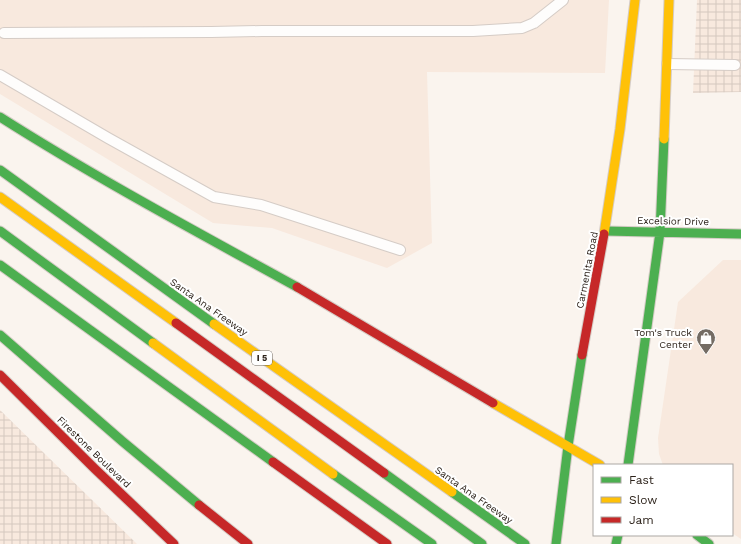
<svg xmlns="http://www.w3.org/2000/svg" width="741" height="544" viewBox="0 0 741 544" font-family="'Work Sans',sans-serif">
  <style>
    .built { fill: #f8e9de }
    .industrial { fill: url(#industrial-grid) }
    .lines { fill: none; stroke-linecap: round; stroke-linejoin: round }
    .lane-casing { stroke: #d5ccc6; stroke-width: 12 }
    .fast-casing { stroke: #d5ccc6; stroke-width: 11 }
    .slow-casing { stroke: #d5ccc6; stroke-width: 11 }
    .jam-casing { stroke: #d5ccc6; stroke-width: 11 }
    .lane { stroke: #fefdfc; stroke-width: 10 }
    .fast { stroke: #4caf50; stroke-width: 9 }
    .slow { stroke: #ffc107; stroke-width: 9 }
    .jam { stroke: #c62828; stroke-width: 9 }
    .labels { text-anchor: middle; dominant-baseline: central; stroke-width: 4; stroke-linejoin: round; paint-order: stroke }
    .shield { fill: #fff; stroke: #6b645f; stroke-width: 1 }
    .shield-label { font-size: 9px; font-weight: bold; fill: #2c221a }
    .street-label { font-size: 10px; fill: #2c221a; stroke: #fff }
    .poi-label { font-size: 10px; fill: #2c221a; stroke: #fff; text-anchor: end }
  </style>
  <defs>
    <pattern id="industrial-grid" width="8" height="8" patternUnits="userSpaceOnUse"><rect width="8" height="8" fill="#f8e9de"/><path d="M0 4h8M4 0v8" fill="none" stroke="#d5c8be"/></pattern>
  </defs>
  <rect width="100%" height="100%" fill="#faf4ee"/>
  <!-- built -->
  <path class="built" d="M0,0H609L605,73L427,72L432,243L387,268L272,228L213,223L0,94Z
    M723,260H741V539L732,533V465H663L659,454L658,438L678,302Z"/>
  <!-- industrial -->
  <path class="industrial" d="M697,0H741V92L693,93Z
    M0,410L137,544H0Z"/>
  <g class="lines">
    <defs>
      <path id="lane" d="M4,33L211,32L262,31H473L522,28L534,23L563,0
        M667,64L735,65
        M0,75L108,138L214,197L261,205L400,250"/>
      <path id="fast" d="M0,117C96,178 197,232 297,287
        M0,170L214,324
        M0,231L153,343
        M605,231L741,234
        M0,265L273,462
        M0,335L122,441L199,505
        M628,465L660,232L664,139
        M384,473L482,544
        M333,474L432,544
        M452,492L525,544
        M697,535L709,544
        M556,544L568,446L582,355
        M616,544L618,535"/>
      <path id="slow" d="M664,139L669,0
        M0,197L176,323
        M604,234L620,129L635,0
        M214,324L452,492
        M153,343L333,474
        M493,403L600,465"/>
      <path id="jam" d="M297,287L493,403
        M176,323L384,473
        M582,355L604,234
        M0,375L95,469L174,544
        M273,462L387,544
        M199,505L248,544"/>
    </defs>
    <!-- lane casing -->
    <use href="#lane" class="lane-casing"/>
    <!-- fast casing -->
    <use href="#fast" class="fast-casing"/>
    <!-- slow casing -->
    <use href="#slow" class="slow-casing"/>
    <!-- jam casing -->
    <use href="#jam" class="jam-casing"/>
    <!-- lane -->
    <use href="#lane" class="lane"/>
    <!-- fast -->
    <use href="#fast" class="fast"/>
    <!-- slow -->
    <use href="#slow" class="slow"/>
    <!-- jam -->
    <use href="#jam" class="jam"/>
  </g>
  <!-- icons -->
  <defs>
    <symbol id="shop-pin" viewBox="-11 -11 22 30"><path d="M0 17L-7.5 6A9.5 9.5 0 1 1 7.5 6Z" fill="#746c64" stroke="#fff"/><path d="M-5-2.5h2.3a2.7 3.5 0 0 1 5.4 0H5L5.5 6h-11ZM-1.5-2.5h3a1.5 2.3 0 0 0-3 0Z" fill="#fff"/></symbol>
  </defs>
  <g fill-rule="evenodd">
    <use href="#shop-pin" x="695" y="327" width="22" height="30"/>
  </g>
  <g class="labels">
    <!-- shield labels -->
    <rect class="shield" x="252" y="351" width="20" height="14" rx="3"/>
    <g class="shield-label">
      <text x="262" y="358">I 5</text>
    </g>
    <!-- street labels -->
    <g class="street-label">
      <text transform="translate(673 221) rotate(1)">Excelsior Drive</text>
      <text transform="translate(587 270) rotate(-79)">Carmenita Road</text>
      <text transform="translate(209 307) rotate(35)">Santa Ana Freeway</text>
      <text transform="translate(94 452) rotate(44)">Firestone Boulevard</text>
      <text transform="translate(474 495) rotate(35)">Santa Ana Freeway</text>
    </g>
    <!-- poi labels -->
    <g class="poi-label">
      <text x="692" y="332">Tom's Truck<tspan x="692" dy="12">Center</tspan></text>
    </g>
  </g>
  <!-- legend -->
  <rect x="593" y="464" width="140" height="72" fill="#ffffff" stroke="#aba7a3"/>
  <rect x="601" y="477" width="20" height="6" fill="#4caf50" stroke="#aba7a3"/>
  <text x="629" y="484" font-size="12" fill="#2c221a">Fast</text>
  <rect x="601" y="497" width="20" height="6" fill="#ffc107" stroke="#aba7a3"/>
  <text x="629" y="504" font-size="12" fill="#2c221a">Slow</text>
  <rect x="601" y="517" width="20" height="6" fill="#c62828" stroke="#aba7a3"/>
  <text x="629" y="524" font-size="12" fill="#2c221a">Jam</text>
</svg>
